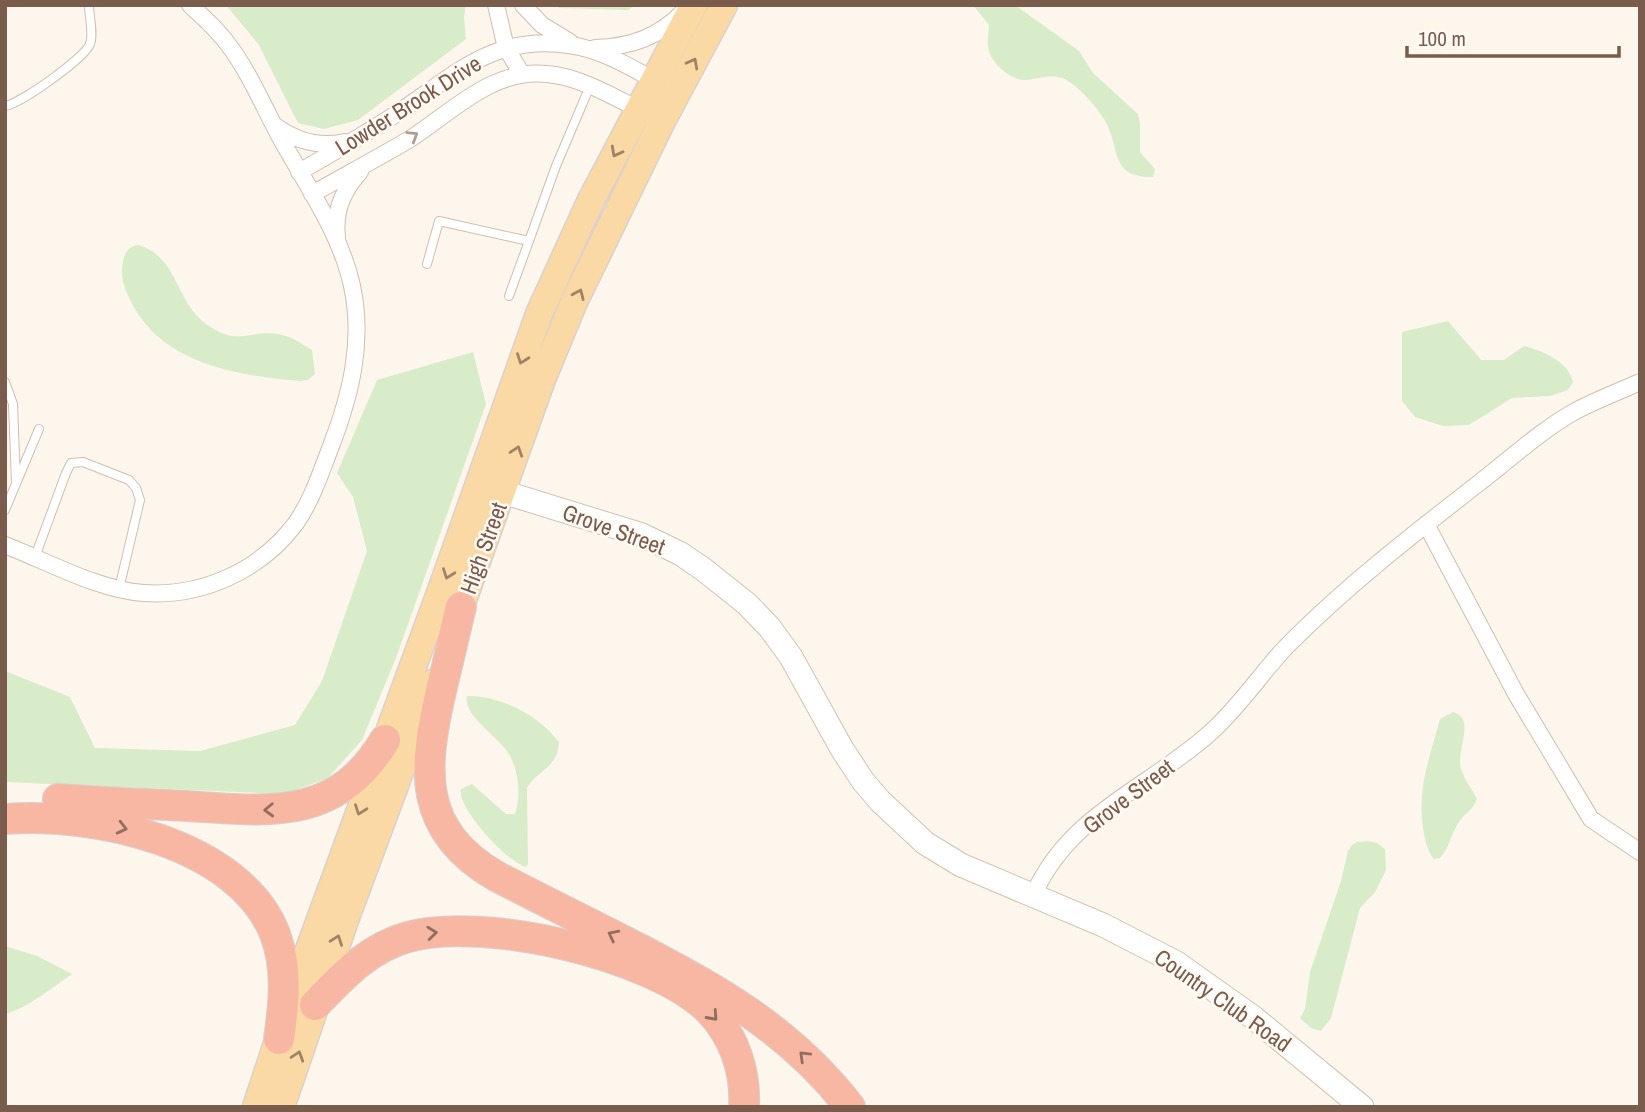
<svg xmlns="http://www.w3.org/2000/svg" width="1645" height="1112" viewBox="0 0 1645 1112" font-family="'Archivo Narrow',sans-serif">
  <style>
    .green { fill: #d8ecc9 }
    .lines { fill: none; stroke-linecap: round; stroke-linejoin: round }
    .lane-casing { stroke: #d1beb0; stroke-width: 10 }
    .street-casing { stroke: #d1beb0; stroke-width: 18 }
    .secondary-casing { stroke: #d6c0b0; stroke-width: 25 }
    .primary-casing { stroke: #dad1cd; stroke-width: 29 }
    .highway-casing { stroke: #dad1cd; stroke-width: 32 }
    .lane { stroke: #fff; stroke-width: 8 }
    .street { stroke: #fff; stroke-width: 16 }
    .secondary { stroke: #fff; stroke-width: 23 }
    .primary { stroke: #fbd9a5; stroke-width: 26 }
    .highway { stroke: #f7b7a3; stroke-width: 30 }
    .oneway { stroke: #a18267 }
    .oneway2 { stroke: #af9d94 }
    .oneway3 { stroke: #936e5e }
    .labels { text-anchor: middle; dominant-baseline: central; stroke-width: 5; stroke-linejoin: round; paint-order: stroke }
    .street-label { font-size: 23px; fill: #7a5c4d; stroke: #fffaf3 }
  </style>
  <rect width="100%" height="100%" fill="#fdf6ec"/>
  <!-- green -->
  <path class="green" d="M226,5H466L464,17L466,39L358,120L324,129L298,123L259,45Z
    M557,5H636L628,10L559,8Z
    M973,5H1015L1079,51L1093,73L1138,114L1140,123V152L1155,169L1153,177C1108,178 1121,146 1104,119C1095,105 1077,84 1062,78C1048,74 1038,79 1025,80C1009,80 989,61 988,46C987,39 989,31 989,25Z
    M138,245C178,256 174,300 206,324C238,347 246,330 278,334C291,336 302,344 312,350L315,374L308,380L300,381C240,376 168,365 135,309C128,297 121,282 122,269C123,257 126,247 138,245Z
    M1448,321L1481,360H1504L1524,346C1543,351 1568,361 1573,382L1568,390L1550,396L1512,398L1469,425L1443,426L1415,417L1402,401V332Z
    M473,352L486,404L396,658L362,740L328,778L285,794L5,782V671L70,697L95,748L200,751L295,725L322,681L367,551L353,497L337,473L377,380Z
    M467,696C502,696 538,715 559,742C557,770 539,768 527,788L528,864L526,867C508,863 456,807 461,789L472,784L506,814H515C521,796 519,773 510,756C501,738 462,716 467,696Z
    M1453,712C1477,719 1455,751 1461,769C1464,779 1472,789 1477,799C1472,812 1466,811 1459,822C1451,833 1450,847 1440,858L1434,859C1428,852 1426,843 1424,834C1416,791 1429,760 1440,719Z
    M1368,841L1377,843L1385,849L1386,870L1375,892L1360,908L1331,1018L1321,1031L1311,1028L1300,1018L1305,1009L1310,972L1341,881L1348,851L1352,845L1357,842Z
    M5,946L37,956L72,974C51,988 30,1007 5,1014Z"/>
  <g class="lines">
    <defs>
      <path id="lane" d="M5,106C20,104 85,58 90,44C94,34 89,17 89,5
        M427,264L439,221L529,241L556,166L590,86
        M509,296L529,241
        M5,382L13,404L16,483
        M5,510L39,429
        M35,557L66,473L71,463L83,462L129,480L136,488L140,500L119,589"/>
      <path id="street" d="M496,5L506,48L522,74
        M523,5L542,25L570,42
        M595,48C631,47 659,37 684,11
        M274,125C294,140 319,148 345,142
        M299,172C332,153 364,135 396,114C454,76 492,34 569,45C602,49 633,69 662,84
        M312,194C344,176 378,158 410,139C452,112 493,68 547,74C582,77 615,98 646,113
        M337,237C334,212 343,190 360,172
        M1426,524L1516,694L1591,819L1640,852
        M5,545C46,561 101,591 144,593C203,597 261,570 296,523C312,500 321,472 331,446C351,394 364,341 352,286C341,234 307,186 281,139C264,108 249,71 227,43C216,28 203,17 190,5
        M1034,894C1070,813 1151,787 1211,732C1239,707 1260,675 1285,648C1344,588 1412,535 1479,483C1509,460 1539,432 1572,413C1593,401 1618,392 1640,382"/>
      <path id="secondary" d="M503,492L642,535L681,554L703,569L747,604L770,628L791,657L842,749L863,781L880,801L925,843L961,865L1103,925L1175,962L1254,1018L1362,1107"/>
      <path id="primary" d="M453,628L541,382L574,302L662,121L724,5
        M256,1107L300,974L444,582L539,314L591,200L694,5
        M281,1107L344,923L433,683"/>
      <path id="highway" d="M461,607C454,635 448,663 441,691C423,769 417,830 496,876C538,898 581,919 624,941C711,985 789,1028 850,1107
        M58,799C101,802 144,804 187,806C268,811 336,822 385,740
        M5,819C92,812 239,842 275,934C288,969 284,1003 279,1039
        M315,1005C343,976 368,948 408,937C483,916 653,955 709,1010C734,1036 746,1071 744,1107"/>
    </defs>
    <!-- lane casing -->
    <use href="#lane" class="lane-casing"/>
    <!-- street casing -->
    <use href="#street" class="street-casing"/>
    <!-- secondary casing -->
    <use href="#secondary" class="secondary-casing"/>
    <!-- primary casing -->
    <use href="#primary" class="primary-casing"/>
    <!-- highway casing -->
    <use href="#highway" class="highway-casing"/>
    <!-- lane -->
    <use href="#lane" class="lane"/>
    <!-- street -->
    <use href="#street" class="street"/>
    <!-- secondary -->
    <use href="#secondary" class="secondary"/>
    <!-- primary -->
    <use href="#primary" class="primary"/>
    <!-- highway -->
    <use href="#highway" class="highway"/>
  </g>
  <!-- one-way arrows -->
  <defs><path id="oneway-chevron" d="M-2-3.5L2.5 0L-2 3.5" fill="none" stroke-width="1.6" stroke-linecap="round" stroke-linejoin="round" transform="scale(1.75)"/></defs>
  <g class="oneway">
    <use href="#oneway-chevron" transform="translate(693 63) rotate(-62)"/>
    <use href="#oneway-chevron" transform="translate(616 152) rotate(118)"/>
    <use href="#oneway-chevron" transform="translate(579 294) rotate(-66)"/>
    <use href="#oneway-chevron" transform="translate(522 359) rotate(110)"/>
    <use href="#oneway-chevron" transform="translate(517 451) rotate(-72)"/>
    <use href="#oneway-chevron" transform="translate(448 574) rotate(110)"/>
    <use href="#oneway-chevron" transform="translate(360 810) rotate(110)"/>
    <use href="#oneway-chevron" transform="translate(337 940) rotate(-70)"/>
    <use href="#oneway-chevron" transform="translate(298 1056) rotate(-72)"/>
  </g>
  <use class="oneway2" href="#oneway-chevron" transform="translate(413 136) rotate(-32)"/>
  <g class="oneway3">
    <use href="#oneway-chevron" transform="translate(269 810) rotate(178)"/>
    <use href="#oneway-chevron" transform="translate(122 828) rotate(14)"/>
    <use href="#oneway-chevron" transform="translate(432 933) rotate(-6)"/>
    <use href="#oneway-chevron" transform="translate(613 935) rotate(-153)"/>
    <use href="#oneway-chevron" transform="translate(713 1016) rotate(48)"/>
    <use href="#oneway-chevron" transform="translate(804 1056) rotate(-136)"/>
  </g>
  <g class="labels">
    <!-- street labels -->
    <g class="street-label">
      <text transform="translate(408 105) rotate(-32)">Lowder Brook Drive</text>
      <text transform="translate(614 529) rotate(20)">Grove Street</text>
      <text transform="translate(483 548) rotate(-70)">High Street</text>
      <text transform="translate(1128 796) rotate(-37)">Grove Street</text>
      <text transform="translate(1223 1000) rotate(35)">Country Club Road</text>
    </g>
  </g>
  <!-- border -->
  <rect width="1645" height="1112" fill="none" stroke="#7a5c4d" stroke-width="14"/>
  <!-- scale -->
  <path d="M1407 46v10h212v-10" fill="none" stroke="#7a5c4d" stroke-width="3.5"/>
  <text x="1418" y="46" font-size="21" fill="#7a5c4d" stroke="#fffaf3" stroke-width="5" paint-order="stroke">100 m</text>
</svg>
